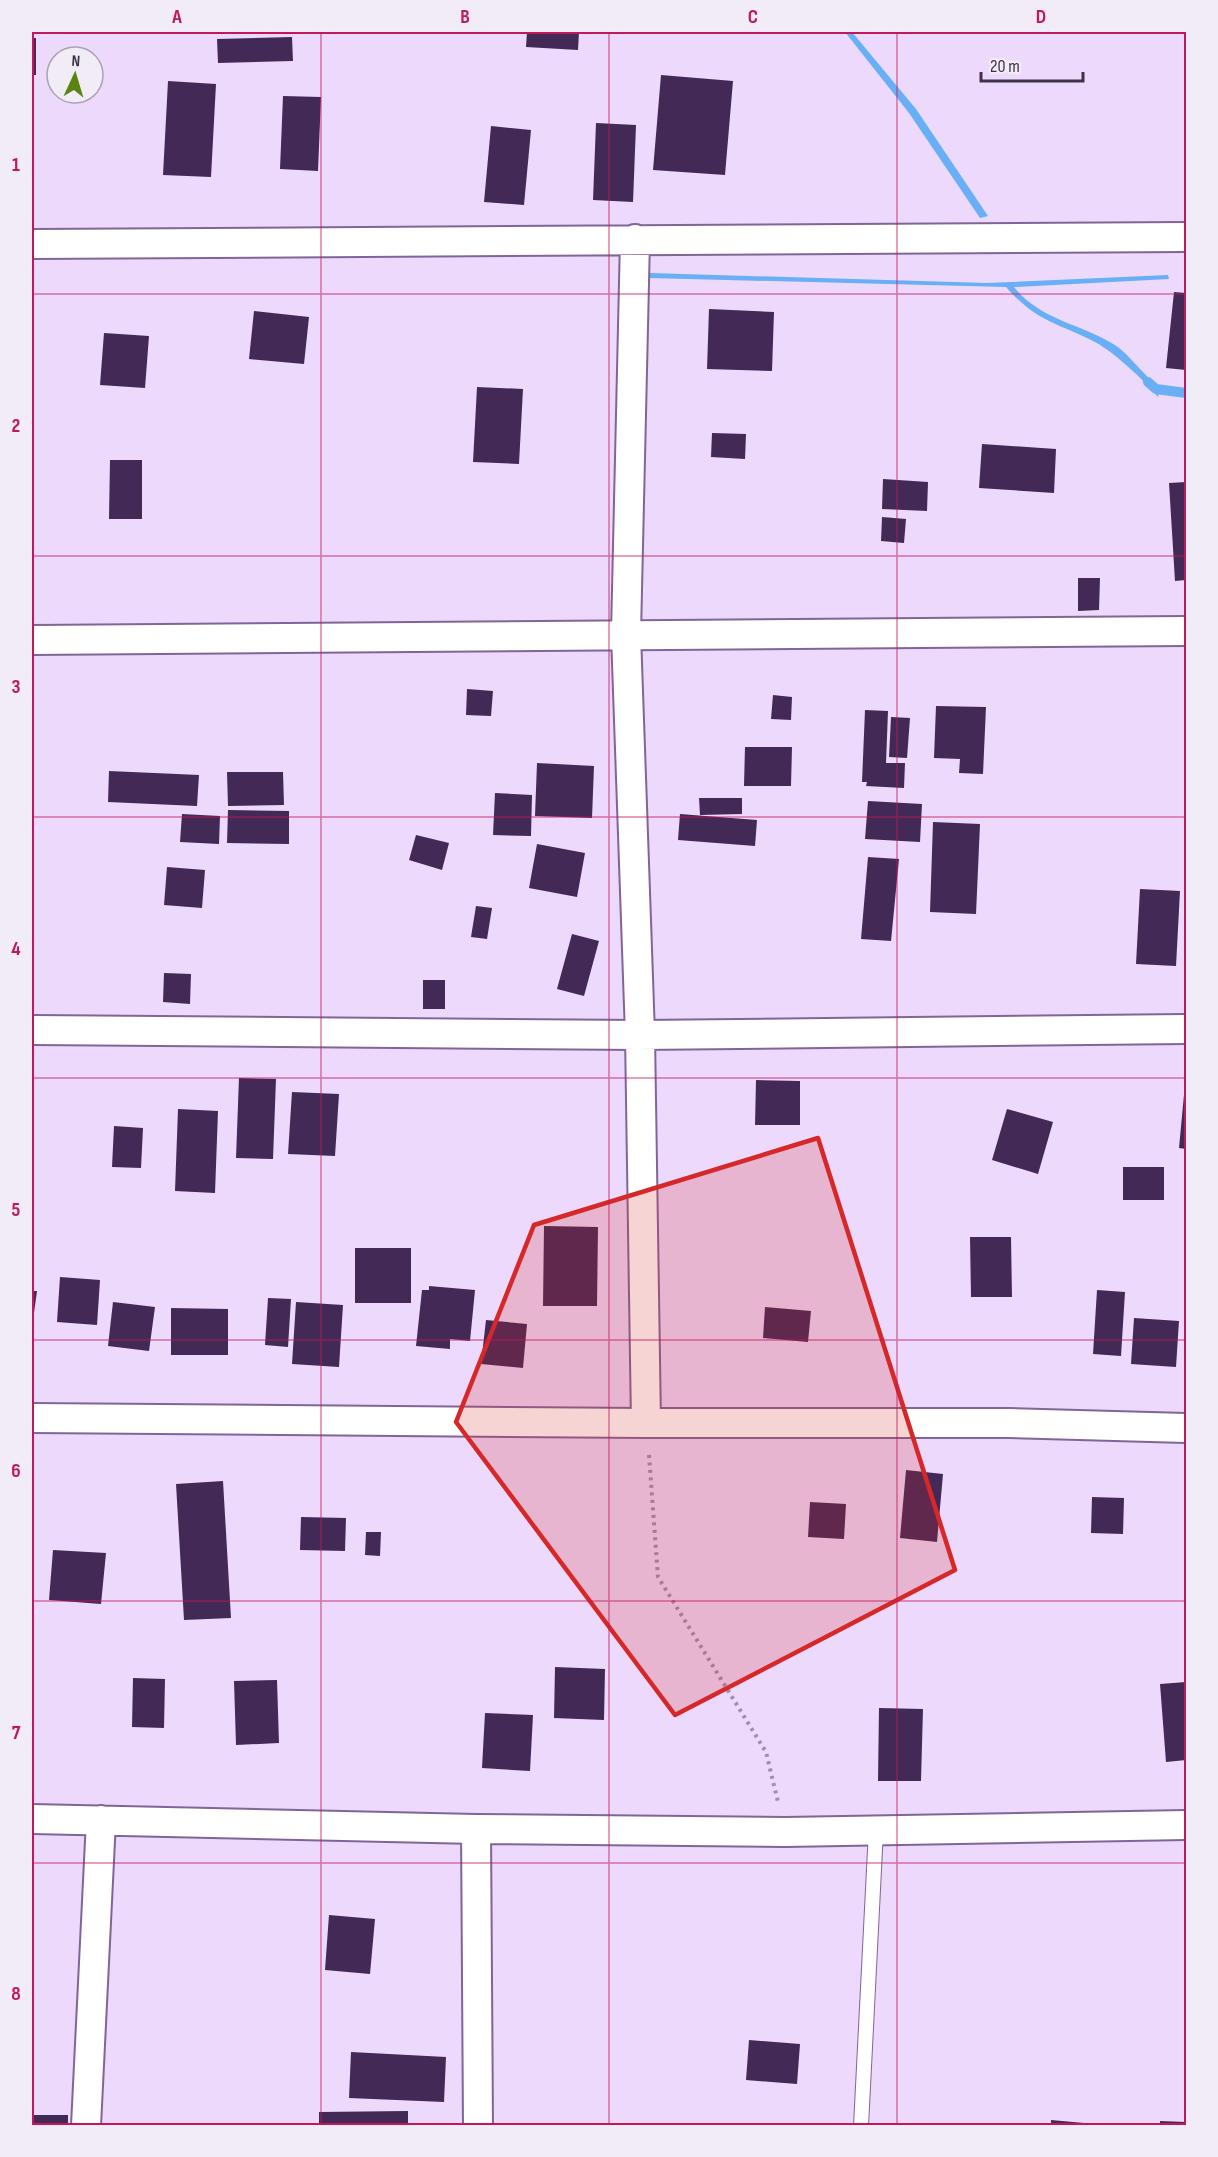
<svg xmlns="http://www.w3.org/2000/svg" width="1218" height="2157" viewBox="0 0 1218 2157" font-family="'Sofia Sans Condensed',sans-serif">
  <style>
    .water { fill: #68aff6 }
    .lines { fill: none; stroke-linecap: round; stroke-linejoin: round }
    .stream { stroke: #68aff6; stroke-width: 10 }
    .building { fill: #432956 }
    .service-casing { stroke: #816597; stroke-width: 16 }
    .minor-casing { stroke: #816597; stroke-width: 32 }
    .path { stroke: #9f8fac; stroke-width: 4; stroke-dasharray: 3 4.5; stroke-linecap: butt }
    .service { stroke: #fff; stroke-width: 14 }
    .minor { stroke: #fff; stroke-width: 28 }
    .marked { fill: #d62828; fill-opacity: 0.2; stroke: #d62828; stroke-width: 4.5; stroke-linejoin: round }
    .grid { fill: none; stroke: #c2185b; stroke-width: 1.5; stroke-opacity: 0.55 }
    .neatline { fill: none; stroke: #c2185b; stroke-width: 2 }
    .grid-label { font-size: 20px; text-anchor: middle; font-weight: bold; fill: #c2185b }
  </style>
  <rect width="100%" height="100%" fill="#ecd9fb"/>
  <!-- water -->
  <path class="water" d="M845,32H852L916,109L988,216L980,218L909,113Z
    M650,273L987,283L1168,275L1169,279L1014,287C1040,320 1082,324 1115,345C1129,354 1144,376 1160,388L1158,397C1144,380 1111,349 1091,340C1054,322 1035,320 1006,287L650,278Z"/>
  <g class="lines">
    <!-- stream -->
    <path class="stream" d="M1148,382L1156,389L1186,393"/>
  </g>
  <!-- building -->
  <path class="building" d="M527,32H579L578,50L526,47Z
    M292,37L293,61L218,63L217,39Z
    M32,38H36V75H32Z
    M661,75L733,81L725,175L653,170Z
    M168,81L216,84L211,177L163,175Z
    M283,96L321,97L318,171L280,169Z
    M596,123L636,125L633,202L593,200Z
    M491,126L531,130L524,205L484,202Z
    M1174,292L1186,293V370L1166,368Z
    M709,309L774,312L772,371L707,369Z
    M254,311L309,317L304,364L249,359Z
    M104,333L149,336L145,388L100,385Z
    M477,387L523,389L519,464L473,462Z
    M712,433L746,434L745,459L711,457Z
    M982,444L1056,449L1054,493L979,488Z
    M110,460H142V519H109Z
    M883,479L928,482L927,511L882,509Z
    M1186,482V580L1175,581L1169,483Z
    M882,517L906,519L904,543L881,541Z
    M1078,578H1100L1099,610L1078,611Z
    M467,689L493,691L491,716L466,715Z
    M773,695L792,697L791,720L771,719Z
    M936,706L986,707L983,774L959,773L960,759L934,758Z
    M865,710L888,711L886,763H905L904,788L866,786L867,782H862Z
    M891,717L910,718L907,758L889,757Z
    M745,747H792L791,786H744Z
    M537,763L594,766L592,818L535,816Z
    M109,771L199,775L197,806L108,802Z
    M227,772H283L284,805L228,806Z
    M495,793L532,795L531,836L493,835Z
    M699,798H742V814L700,815Z
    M868,801L922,804L920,842L865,839Z
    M228,810L289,811V844L227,843Z
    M182,814L220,816L219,844L180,842Z
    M680,814L757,820L755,846L678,840Z
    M933,822L980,824L976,914L930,912Z
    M416,835L449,843L442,870L409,860Z
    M537,844L585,853L577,897L529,888Z
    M868,857L899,859L891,941L861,939Z
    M167,867L205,870L202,908L164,905Z
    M1140,889L1180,891L1176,966L1136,964Z
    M476,906L492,908L487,939L471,937Z
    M572,934L599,941L584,996L557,989Z
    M164,973L191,974L190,1004L163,1002Z
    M423,980H445V1009H423Z
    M239,1078L276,1079L273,1159L236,1158Z
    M756,1080L800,1081V1125H755Z
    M1185,1084H1186V1149L1179,1148Z
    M292,1092L339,1094L335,1156L288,1154Z
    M178,1109L218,1111L215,1193L175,1191Z
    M1007,1109L1053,1122L1038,1174L992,1160Z
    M114,1126L143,1128L141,1168L112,1167Z
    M1123,1167H1164V1200H1123Z
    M544,1226L598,1227L597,1306H543Z
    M970,1237H1011L1012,1297H971Z
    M355,1248H411V1303H355Z
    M60,1277L100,1280L97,1325L57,1322Z
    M429,1286L475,1290L470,1341L450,1339V1349L416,1346L422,1290H429Z
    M1097,1290L1125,1292L1121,1356L1093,1354Z
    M32,1291H37L33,1320H32Z
    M268,1298L291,1299L288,1347L265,1345Z
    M113,1302L155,1307L149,1351L108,1346Z
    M296,1302L343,1305L339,1367L292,1364Z
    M765,1307L811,1311L808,1342L763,1338Z
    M171,1308L228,1309V1355H171Z
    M1134,1318L1179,1321L1176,1367L1131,1364Z
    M486,1320L527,1324L523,1368L481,1364Z
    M906,1470L943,1474L937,1542L900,1538Z
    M223,1481L231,1618L184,1620L176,1484Z
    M1092,1497L1124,1498L1123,1534L1091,1533Z
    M810,1502L846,1504L844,1539L808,1537Z
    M301,1517L346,1518L345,1551L300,1550Z
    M366,1532H381L380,1556L365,1555Z
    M53,1550L106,1553L101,1604L49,1600Z
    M555,1667L605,1669L604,1720L554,1718Z
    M133,1678L165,1679L164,1728L132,1727Z
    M277,1680L279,1743L236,1745L234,1681Z
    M1186,1682V1760L1166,1762L1160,1684Z
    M879,1708L923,1709L921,1781H878Z
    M485,1713L533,1715L530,1771L482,1768Z
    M329,1915L375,1919L370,1974L325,1970Z
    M749,2040L800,2044L797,2084L746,2080Z
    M351,2052L446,2057L444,2102L349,2098Z
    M408,2111V2126H319V2112Z
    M32,2115H68V2126H32Z
    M1051,2120L1095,2124V2126H1051Z
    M1160,2121L1186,2122V2126H1160Z"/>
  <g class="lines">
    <defs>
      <path id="service" d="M861,2126L876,1830"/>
      <path id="minor" d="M32,244L1186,237
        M32,640L1186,631
        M32,1030L640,1035L1186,1029
        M32,1418L646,1423L640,1035L626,634L635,239
        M646,1423H1009L1186,1428
        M32,1819L476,1829L785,1832L1186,1825
        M476,1829L478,2126
        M86,2126L101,1820"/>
    </defs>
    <!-- service casing -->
    <use href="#service" class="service-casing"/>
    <!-- minor casing -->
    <use href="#minor" class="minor-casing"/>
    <!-- path -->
    <path class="path" d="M649,1455L658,1577L766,1752L778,1802"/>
    <!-- service -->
    <use href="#service" class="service"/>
    <!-- minor -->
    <use href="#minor" class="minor"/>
  </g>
  <!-- marked area -->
  <path class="marked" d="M818,1138L955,1570L675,1715L456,1422L534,1225Z"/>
  <!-- grid -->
  <path class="grid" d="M321,32V2126M609,32V2126M897,32V2126M32,294H1186M32,556H1186M32,817H1186M32,1078H1186M32,1340H1186M32,1601H1186M32,1863H1186"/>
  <!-- border -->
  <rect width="1218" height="2157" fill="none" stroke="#f2ecf7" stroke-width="66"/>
  <!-- north arrow -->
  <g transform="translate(75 75) rotate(4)"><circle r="28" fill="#f2ecf7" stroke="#aaa2b1" stroke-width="1.5"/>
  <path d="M0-4.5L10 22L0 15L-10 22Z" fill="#58840f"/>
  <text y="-9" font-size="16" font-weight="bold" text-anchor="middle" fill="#3e3248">N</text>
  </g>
  <!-- scale -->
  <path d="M981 72v9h102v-9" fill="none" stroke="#3e3248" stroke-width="3"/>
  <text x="990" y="72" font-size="18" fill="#3e3248" stroke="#f2ecf7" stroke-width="4.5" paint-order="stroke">20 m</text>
  <rect x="33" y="33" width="1152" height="2091" class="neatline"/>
  <g class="grid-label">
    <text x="177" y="23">A</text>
    <text x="465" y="23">B</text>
    <text x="753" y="23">C</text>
    <text x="1041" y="23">D</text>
    <text x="16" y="171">1</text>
    <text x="16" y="432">2</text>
    <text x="16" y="693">3</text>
    <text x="16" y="955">4</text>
    <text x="16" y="1216">5</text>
    <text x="16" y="1477">6</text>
    <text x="16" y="1739">7</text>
    <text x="16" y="2000">8</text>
  </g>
</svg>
